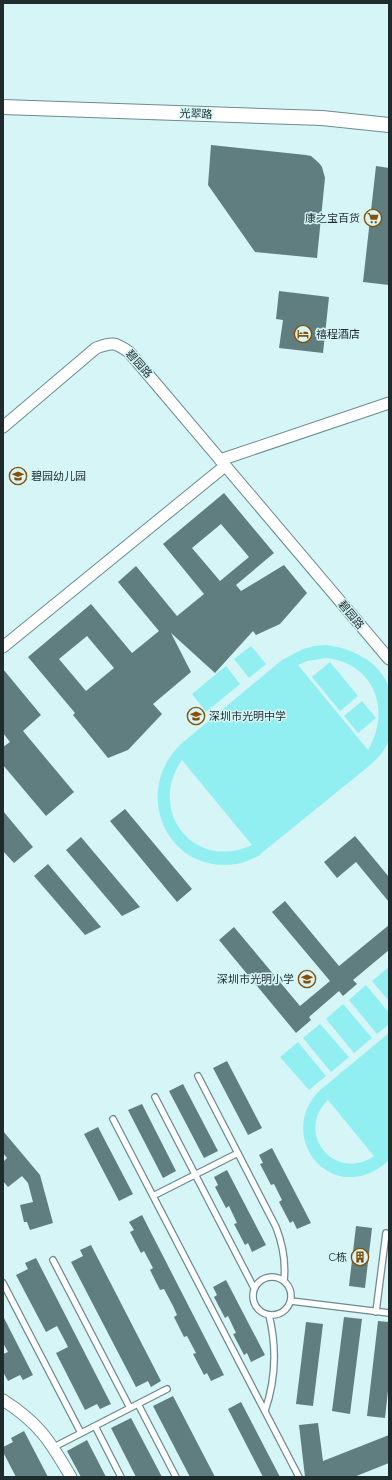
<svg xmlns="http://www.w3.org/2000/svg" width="392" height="1480" viewBox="0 0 392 1480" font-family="Raleway,'Noto Sans SC',sans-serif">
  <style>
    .green { fill: #91eef1; fill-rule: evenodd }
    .building { fill: #607e7f; fill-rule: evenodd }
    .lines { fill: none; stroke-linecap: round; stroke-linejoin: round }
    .service-casing { stroke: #6d8b8c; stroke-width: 8 }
    .minor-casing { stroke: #6d8b8c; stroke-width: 13 }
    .tertiary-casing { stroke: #6d8b8c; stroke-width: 16 }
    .service { stroke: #fff; stroke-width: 5.5 }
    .minor { stroke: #fff; stroke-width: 11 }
    .tertiary { stroke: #fff; stroke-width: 14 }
    .labels { text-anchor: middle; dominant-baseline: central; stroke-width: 3; stroke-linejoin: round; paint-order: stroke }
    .street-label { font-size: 11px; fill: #1f2b2c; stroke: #d5f5f7 }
    .poi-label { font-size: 11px; fill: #1f2b2c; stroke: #d5f5f7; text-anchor: end }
  </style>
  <rect width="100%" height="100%" fill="#d5f5f7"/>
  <!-- green -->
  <path class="green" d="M326,645C351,648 382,662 389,689C391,696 389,706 389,714C389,721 390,731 389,738C387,749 377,759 369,766L258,856C251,859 244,863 235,864C167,874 131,792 181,744L282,660L303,649L314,646ZM326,658C374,663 392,710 368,750L298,665L307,661ZM182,760L252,845C195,872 146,811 182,760Z
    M251,646L266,664L249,678L234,659Z
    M330,662L358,696L340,711L312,677Z
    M226,666L240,684L206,712L192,694Z
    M362,701L376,718L358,733L344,716Z
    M389,967V1001L372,981Z
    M366,985L389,1013V1024L377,1034L349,1000Z
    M343,1004L372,1038L354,1053L326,1019Z
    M320,1024L349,1057L331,1072L303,1038Z
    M389,1033V1160C384,1164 380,1168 374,1171C324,1197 278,1134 319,1091ZM328,1100L374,1156C335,1183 294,1133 328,1100Z
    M298,1042L326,1076L309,1090L280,1057Z"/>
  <!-- building -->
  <path class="building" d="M211,145L306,155L311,156L319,163L322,167L325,178L317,258L255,252L208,185Z
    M376,166L389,168V285L363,282Z
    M279,291L329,297L323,353L279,348L283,320L276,319Z
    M224,493L274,553L236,585L241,591L284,565L307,593L280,624L256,635L253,631L215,673L171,633L191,672L153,704L162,714L128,750L108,758L73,715L75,713L28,657L91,604L132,653L159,631L118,582L136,566L177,616L204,594L163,544ZM221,524L249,557L220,581L192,548ZM87,636L114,668L86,691L59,659Z
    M3,669L41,715L23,731L74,792L46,816L3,765V747L10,742L3,733Z
    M125,809L192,889L177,902L110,821Z
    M3,811L33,847L14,863L3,851Z
    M355,836L389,877V902L356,862L337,878L324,862Z
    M81,837L140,907L122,916L66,850Z
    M48,864L101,927L85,935L34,876Z
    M285,901L339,966L389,925V950L353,980L357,984L343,996L339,991L309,1017L311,1020L296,1033L219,940L234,927L300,1006L330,981L272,912Z
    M227,1061L262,1128L248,1135L213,1068Z
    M183,1084L218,1151L204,1158L169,1091Z
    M142,1104L176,1171L163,1178L128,1110Z
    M98,1127L133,1194L119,1201L84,1134Z
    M3,1131L40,1175L53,1223L30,1230L27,1222H24L20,1205L33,1202L28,1183L22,1176L8,1187L3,1181V1162L7,1158L3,1153Z
    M272,1148L311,1223L297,1229L293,1221L290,1223L279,1202L282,1200L274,1184L271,1185L260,1164L263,1163L259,1155Z
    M227,1170L266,1245L252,1252L248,1243L245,1245L234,1224L237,1223L229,1206L226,1208L215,1187L218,1185L214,1177Z
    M142,1215L224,1375L211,1381L207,1373L204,1375L193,1354L196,1353L187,1336L184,1337L174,1317L177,1315L173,1306L164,1289L160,1290L150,1270L153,1268L144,1251L141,1253L130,1232L134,1230L129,1222Z
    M356,1226L372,1228L365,1288L349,1286Z
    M91,1245L161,1381L151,1387L148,1381L136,1387L71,1262L83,1256L80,1250Z
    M36,1258L111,1404L100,1409L97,1404L85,1410L56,1353L68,1347L65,1341L57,1326L46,1332L16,1275L28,1269L25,1263Z
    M226,1280L265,1355L251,1362L247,1353L244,1355L233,1334L236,1333L228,1316L225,1318L214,1297L217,1295L213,1287Z
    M3,1316L33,1375L23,1380L20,1375L8,1381L3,1372V1354L8,1352L3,1343Z
    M344,1317L362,1319L350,1414L332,1411Z
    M378,1321L389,1322V1382L385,1418L367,1416Z
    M306,1322L323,1324L313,1406L296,1404Z
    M173,1396L215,1477H190L153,1406Z
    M241,1402L280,1477H263L228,1409Z
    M131,1418L162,1477H136L111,1428Z
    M318,1423L323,1461L389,1435V1463L354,1477H305L299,1425Z
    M24,1431L48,1477H16L3,1452V1447L13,1442L11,1438Z
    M87,1440L106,1477H81L67,1451Z"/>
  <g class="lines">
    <defs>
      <path id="service" d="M198,1076L276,1227C283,1245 286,1262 284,1281
        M155,1097L254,1288
        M113,1119L299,1477
        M153,1196L238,1153
        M53,1260L130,1408
        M253 1296a19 19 0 1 1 38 0a19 19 0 1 1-38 0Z
        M3,1283L81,1433
        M291,1301L389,1313
        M376,1312L386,1233
        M138,1404L176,1477
        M265,1411C276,1379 277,1348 269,1315
        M95,1426L121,1477
        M54,1447L167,1389"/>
      <path id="minor" d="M3,427L96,348C112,342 115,342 129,352L389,659
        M220,460L389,403
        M3,647L225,466
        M3,1400C39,1423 50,1441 71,1477"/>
      <path id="tertiary" d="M3,107L322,118L389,125"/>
    </defs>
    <!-- service casing -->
    <use href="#service" class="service-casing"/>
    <!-- minor casing -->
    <use href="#minor" class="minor-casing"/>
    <!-- tertiary casing -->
    <use href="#tertiary" class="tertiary-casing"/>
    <!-- service -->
    <use href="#service" class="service"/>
    <!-- minor -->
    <use href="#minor" class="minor"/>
    <!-- tertiary -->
    <use href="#tertiary" class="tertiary"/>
  </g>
  <!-- icons -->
  <defs>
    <symbol id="supermarket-ring" viewBox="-11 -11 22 22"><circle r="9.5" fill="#d5f5f7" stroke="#884e04" stroke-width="1.5"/><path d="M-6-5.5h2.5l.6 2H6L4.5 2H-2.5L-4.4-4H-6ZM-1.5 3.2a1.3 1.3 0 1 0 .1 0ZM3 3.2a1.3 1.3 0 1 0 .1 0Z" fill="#884e04"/></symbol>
    <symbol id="hotel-ring" viewBox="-11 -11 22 22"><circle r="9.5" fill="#d5f5f7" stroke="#884e04" stroke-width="1.5"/><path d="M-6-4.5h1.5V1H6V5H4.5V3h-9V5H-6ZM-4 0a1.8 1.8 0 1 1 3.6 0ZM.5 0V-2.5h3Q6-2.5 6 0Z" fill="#884e04"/></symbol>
    <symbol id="school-ring" viewBox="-11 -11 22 22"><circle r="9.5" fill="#d5f5f7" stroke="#884e04" stroke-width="1.5"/><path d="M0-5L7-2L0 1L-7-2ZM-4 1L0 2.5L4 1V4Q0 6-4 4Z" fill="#884e04"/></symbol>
    <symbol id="building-ring" viewBox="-11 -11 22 22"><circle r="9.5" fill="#d5f5f7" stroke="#884e04" stroke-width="1.5"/><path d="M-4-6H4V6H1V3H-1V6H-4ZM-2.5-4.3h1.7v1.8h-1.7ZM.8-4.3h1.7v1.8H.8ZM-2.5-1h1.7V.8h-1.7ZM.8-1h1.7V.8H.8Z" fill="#884e04"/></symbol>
  </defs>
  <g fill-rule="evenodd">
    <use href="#supermarket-ring" x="363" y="208" width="20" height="20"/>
    <use href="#hotel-ring" x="293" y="324" width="20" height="20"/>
    <use href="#school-ring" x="8" y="466" width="20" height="20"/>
    <use href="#school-ring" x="186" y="706" width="20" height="20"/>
    <use href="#school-ring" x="297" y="969" width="20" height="20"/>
    <use href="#building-ring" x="350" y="1247" width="20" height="20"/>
  </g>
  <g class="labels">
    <!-- street labels -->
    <g class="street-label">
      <text transform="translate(196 114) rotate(2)">光翠路</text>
      <text transform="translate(139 364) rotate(48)">碧园路</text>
      <text transform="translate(351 615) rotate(50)">碧园路</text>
    </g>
    <!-- poi labels -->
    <g class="poi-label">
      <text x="360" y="218">康之宝百货</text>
      <text x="316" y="334" text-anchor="start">禧程酒店</text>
      <text x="31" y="476" text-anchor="start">碧园幼儿园</text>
      <text x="209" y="716" text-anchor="start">深圳市光明中学</text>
      <text x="294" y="979">深圳市光明小学</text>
      <text x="347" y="1257">C栋</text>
    </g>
  </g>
  <!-- border -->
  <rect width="392" height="1480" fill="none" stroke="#1f2b2c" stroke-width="8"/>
</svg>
